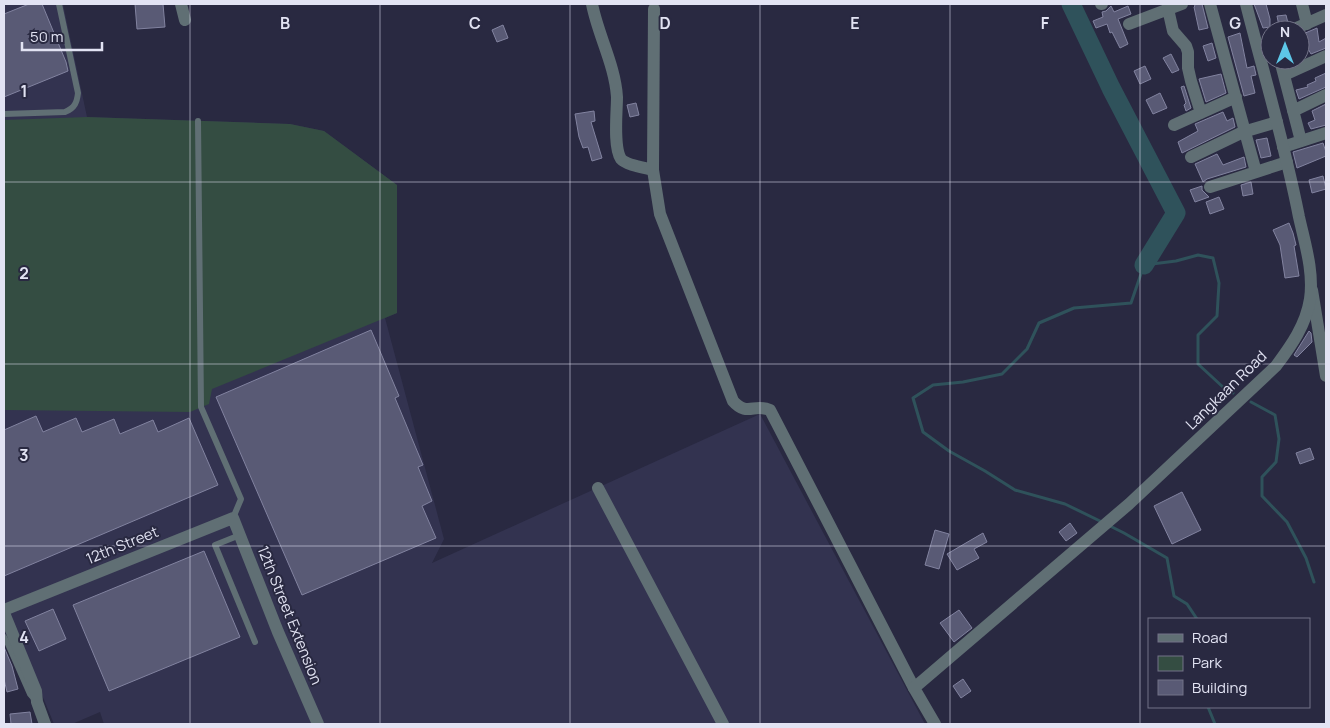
<svg xmlns="http://www.w3.org/2000/svg" width="1330" height="728" viewBox="0 0 1330 728" font-family="Manrope,sans-serif">
  <style>
    .built { fill: #333350 }
    .green { fill: #344d42 }
    .lines { fill: none; stroke-linecap: round; stroke-linejoin: round }
    .stream { stroke: #2f525b; stroke-width: 3 }
    .river { stroke: #2f525b; stroke-width: 19 }
    .building { fill: #595a75; stroke: #8283a0 }
    .service { stroke: #606f74; stroke-width: 6 }
    .minor { stroke: #606f74; stroke-width: 12 }
    .tertiary { stroke: #606f74; stroke-width: 12 }
    .grid { fill: none; stroke: #e2e3f3; stroke-width: 1; stroke-opacity: 0.55 }
    .labels { text-anchor: middle; dominant-baseline: central; stroke-width: 4; stroke-linejoin: round; paint-order: stroke }
    .street-label { font-size: 15px; fill: #e2e3f3; stroke: #292941 }
    .grid-label { font-size: 16px; text-anchor: middle; font-weight: bold; fill: #e2e3f3; stroke: #292941; stroke-width: 4; stroke-linejoin: round; paint-order: stroke }
  </style>
  <rect width="100%" height="100%" fill="#292941"/>
  <!-- built -->
  <path class="built" d="M4,4H63L87,117L290,124L324,131L397,185V313L385,318L444,539L432,563L760,414L925,724H104L100,712L72,724H54L40,690L4,632Z"/>
  <!-- green -->
  <path class="green" d="M87,117L290,124L324,131L397,185V313L212,389L209,404L190,412L4,410V120Z"/>
  <g class="lines">
    <!-- stream -->
    <path class="stream" d="M1251,402L1275,415L1279,439L1276,462L1262,477V496L1287,522L1306,558L1314,582
      M1102,522L1065,504L1015,490L985,471L949,451L923,432L913,398L933,385L963,382L1002,374L1027,349L1039,323L1074,308L1131,303L1144,265L1176,261L1198,255L1213,258L1219,283L1217,316L1198,335V364L1224,388L1233,393
      M1108,525L1124,533L1167,558L1174,596L1187,604L1197,619
      M1208,707L1215,724"/>
    <!-- river -->
    <path class="river" d="M1071,4L1111,88L1176,213L1144,265"/>
  </g>
  <!-- building -->
  <path class="building" d="M29,4H42L66,62L68,71L4,97V14Z
    M135,4H163L165,27L137,29Z
    M1194,4H1202L1208,28L1199,30L1194,7L1195,6Z
    M1254,4H1266L1270,19V27L1263,28Z
    M1111,6L1114,12L1128,6L1131,14L1118,19L1128,44L1120,48L1112,32L1110,33L1107,24L1096,28L1093,21L1103,17L1102,12L1106,11Z
    M1286,15L1288,23L1279,26L1277,16Z
    M503,25L508,38L497,42L492,30Z
    M1317,28L1319,42L1326,38V48L1311,54L1307,47L1303,34Z
    M1240,33L1247,68L1254,66L1256,75L1251,76L1255,93L1244,96L1228,37Z
    M1212,43L1216,58L1208,61L1203,46Z
    M1171,54L1179,70L1172,73L1163,58Z
    M1145,66L1151,79L1140,84L1134,71Z
    M1326,73V87L1299,99L1296,90L1308,87L1307,85L1316,81L1315,78Z
    M1221,74L1226,93L1206,102L1199,79Z
    M1184,86L1191,108L1186,111L1184,105L1186,103L1181,87Z
    M1160,93L1167,108L1153,114L1146,100Z
    M636,103L639,115L630,117L627,105Z
    M1326,104V125L1311,129L1308,123L1315,120L1312,111Z
    M594,111L595,121L591,122L602,158L592,161L588,147L583,148L579,137L575,114Z
    M1223,112L1227,121L1233,118L1235,127L1182,153L1178,142L1198,131L1195,124Z
    M1267,138L1271,156L1261,158L1256,140Z
    M1323,143L1326,152V156L1297,168L1293,152Z
    M1217,154L1223,165L1244,157L1246,167L1207,179L1203,182L1195,164Z
    M1323,176L1326,189L1312,193L1309,180Z
    M1251,182L1253,194L1243,196L1241,185Z
    M1202,186V190L1209,197L1195,202L1190,190Z
    M1219,197L1224,209L1210,214L1206,202Z
    M1289,223L1293,233L1296,245L1294,246L1299,276L1285,278L1280,245L1273,230Z
    M371,330L399,396L395,398L423,465L418,467L432,501L422,506L436,538L302,595L216,397Z
    M1309,331L1311,333L1312,342L1297,357L1294,355Z
    M36,416L43,432L76,418L82,432L114,419L120,434L153,420L158,432L189,418L218,485L4,576V430Z
    M1310,448L1314,459L1300,464L1296,453Z
    M1182,492L1201,530L1172,544L1154,506Z
    M1070,523L1077,533L1066,541L1059,532Z
    M935,530L949,534L939,569L925,565Z
    M983,533L987,542L974,549L979,558L957,570L947,554Z
    M204,551L240,637L109,691L73,605Z
    M53,609L66,639L39,651L25,621Z
    M959,610L972,628L954,642L940,623Z
    M4,647L12,666L18,689L7,692L4,679Z
    M963,679L971,691L961,698L953,686Z
    M30,712L32,724H11L10,714Z"/>
  <g class="lines">
    <!-- service -->
    <path class="service" d="M4,114L65,112C75,108 77,102 78,93L59,4
      M198,121L201,407L241,499L233,518
      M240,535L215,545L255,642
      M4,637L8,644L30,694L36,701"/>
    <!-- minor -->
    <path class="minor" d="M181,4L185,20
      M592,4C598,35 615,65 617,97C617,112 613,147 621,159C626,165 646,168 653,170
      M1101,4H1102
      M1210,4L1256,172
      M1302,4L1307,24
      M654,9L653,170L660,214L733,401C747,417 754,403 770,410L914,688
      M1168,9L1173,31L1186,46L1188,52V68L1191,81L1201,113
      M1129,24L1182,4
      M1292,30L1326,15
      M1280,60L1301,141
      M1284,75L1326,56
      M1293,111L1326,95
      M1174,125L1236,97
      M1283,147L1326,133
      M1191,157L1243,132L1277,122
      M1210,187L1287,162
      M1312,290L1326,376
      M598,488L723,724
      M4,610L233,518L278,632L318,724
      M4,613L36,691L37,702L45,724"/>
    <!-- tertiary -->
    <path class="tertiary" d="M935,724L914,688L1129,504L1276,366C1291,346 1306,325 1310,299C1314,272 1305,244 1299,217C1285,145 1264,75 1246,4"/>
  </g>
  <!-- grid -->
  <path class="grid" d="M190,4V724M380,4V724M570,4V724M760,4V724M950,4V724M1140,4V724M4,182H1326M4,364H1326M4,546H1326"/>
  <g class="labels">
    <!-- street labels -->
    <g class="street-label">
      <text transform="translate(1226 390) rotate(-44)">Langkaan Road</text>
      <text transform="translate(122 545) rotate(-22)">12th Street</text>
      <text transform="translate(290 615) rotate(68)">12th Street Extension</text>
    </g>
  </g>
  <g class="grid-label">
    <text x="285" y="29">B</text>
    <text x="475" y="29">C</text>
    <text x="665" y="29">D</text>
    <text x="855" y="29">E</text>
    <text x="1045" y="29">F</text>
    <text x="1235" y="29">G</text>
    <text x="24" y="97">1</text>
    <text x="24" y="279">2</text>
    <text x="24" y="461">3</text>
    <text x="24" y="643">4</text>
  </g>
  <!-- border -->
  <rect width="1330" height="728" fill="none" stroke="#e2e3f3" stroke-width="10"/>
  <!-- legend -->
  <rect x="1148" y="618" width="162" height="90" fill="#292941" stroke="#737388"/>
  <rect x="1158" y="634" width="25" height="8" fill="#606f74" stroke="#737388"/>
  <text x="1192" y="643" font-size="15" fill="#e2e3f3">Road</text>
  <rect x="1158" y="656" width="25" height="15" fill="#344d42" stroke="#737388"/>
  <text x="1192" y="668" font-size="15" fill="#e2e3f3">Park</text>
  <rect x="1158" y="680" width="25" height="15" fill="#595a75" stroke="#737388"/>
  <text x="1192" y="693" font-size="15" fill="#e2e3f3">Building</text>
  <!-- north arrow -->
  <g transform="translate(1285 45)"><circle r="24" fill="#292941" stroke="#737388"/>
  <path d="M0-4L9 19L0 12L-9 19Z" fill="#5dc7e8"/>
  <text y="-8" font-size="14" font-weight="bold" text-anchor="middle" fill="#e2e3f3">N</text>
  </g>
  <!-- scale -->
  <path d="M22 42v8h80v-8" fill="none" stroke="#e2e3f3" stroke-width="2.5"/>
  <text x="30" y="42" font-size="15" fill="#e2e3f3" stroke="#292941" stroke-width="4" paint-order="stroke">50 m</text>
</svg>
